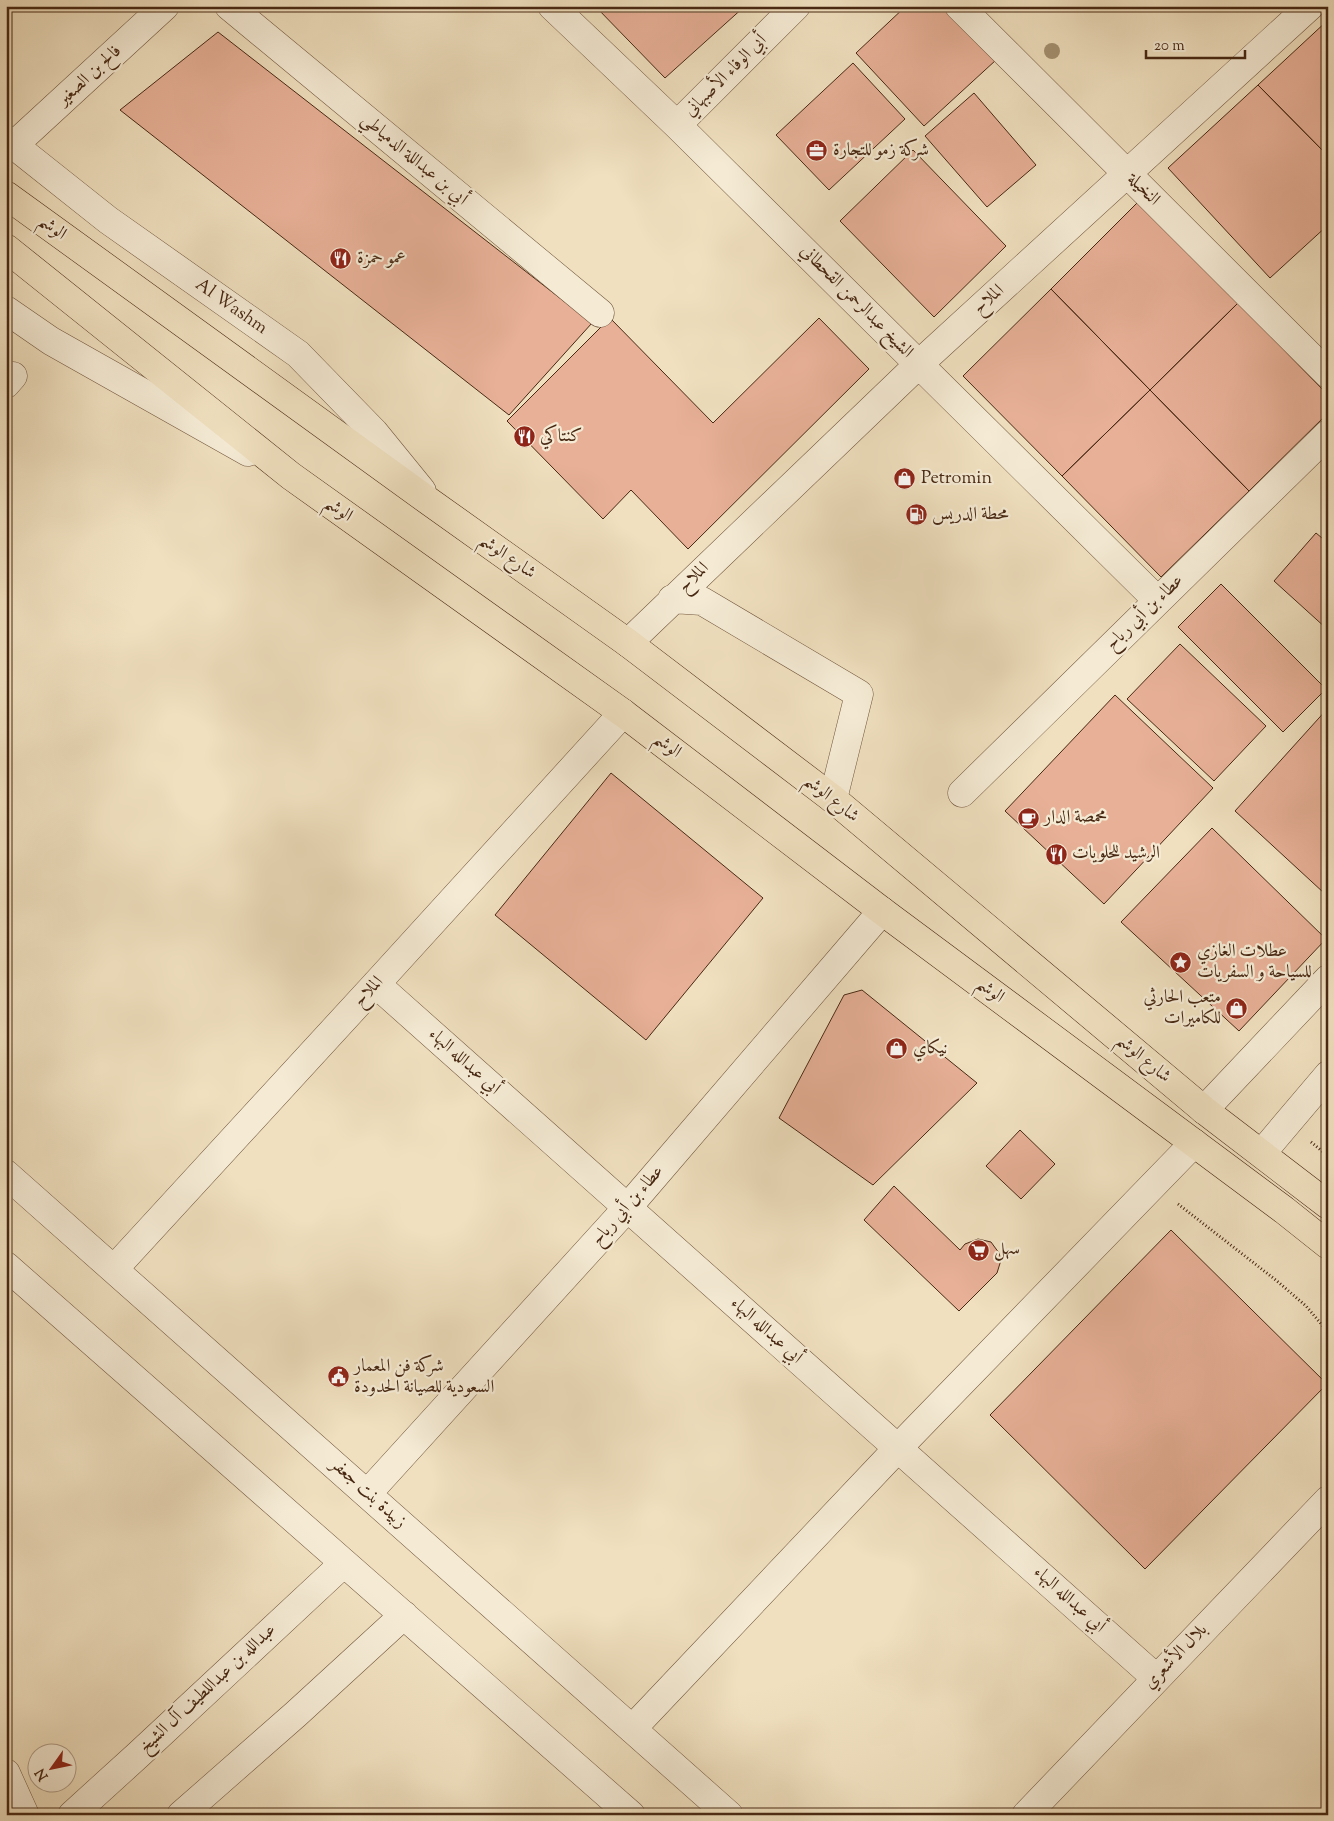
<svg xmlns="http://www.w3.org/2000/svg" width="1334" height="1821" viewBox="0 0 1334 1821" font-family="'Sorts Mill Goudy',Amiri,serif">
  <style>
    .building { fill: #e7b097; stroke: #482813 }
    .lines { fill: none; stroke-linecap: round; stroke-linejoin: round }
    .minor-casing { stroke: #72563e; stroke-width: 29 }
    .major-casing { stroke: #482813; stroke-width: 29 }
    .path { stroke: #482813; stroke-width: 3; stroke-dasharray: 1 2.5; stroke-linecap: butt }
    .minor { stroke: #f5ebd5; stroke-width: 28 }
    .major { stroke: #f0e0bf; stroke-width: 28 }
    .tree { fill: #a49071 }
    .labels { text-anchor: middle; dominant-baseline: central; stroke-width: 4.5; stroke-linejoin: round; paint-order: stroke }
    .street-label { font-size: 18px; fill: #482813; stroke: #f5ebd5 }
    .poi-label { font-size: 18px; fill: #482813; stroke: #f5ebd5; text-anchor: start }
  </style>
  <rect width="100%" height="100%" fill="#f0e0bf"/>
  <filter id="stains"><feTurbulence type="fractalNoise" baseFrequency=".004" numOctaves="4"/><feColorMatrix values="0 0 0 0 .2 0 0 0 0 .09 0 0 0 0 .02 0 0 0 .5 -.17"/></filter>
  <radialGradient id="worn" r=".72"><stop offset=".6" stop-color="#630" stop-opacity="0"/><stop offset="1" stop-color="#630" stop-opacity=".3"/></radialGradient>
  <!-- building -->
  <path class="building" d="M595,6H745L665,78Z
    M906,6H945L996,60L924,126L856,53Z
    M1328,20V156L1258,85Z
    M218,32L592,323L509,415L120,110Z
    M853,63L905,119L829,190L776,135Z
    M1258,85L1328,156V225L1270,278L1168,168Z
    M974,93L1036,165L987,207L925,136Z
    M913,150L1006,246L934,317L840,221Z
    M1138,202L1238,303L1150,390L1051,289Z
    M1051,289L1150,390L1062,476L963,376Z
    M1238,303L1328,395V413L1249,491L1150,390Z
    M610,318L713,423L819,318L869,369L688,549L631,490L603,519L507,421Z
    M1150,390L1249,491L1161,577L1062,476Z
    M1316,533L1328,543L1327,629L1274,581Z
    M1221,584L1326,689L1283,732L1178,627Z
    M1180,644L1266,726L1214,781L1127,699Z
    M1115,695L1213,788L1104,904L1005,811Z
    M1328,708V889L1324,893L1235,811Z
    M611,773L763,898L646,1040L495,915Z
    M1212,828L1326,939L1239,1031L1121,922Z
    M862,990L977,1083L873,1185L779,1118L844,995Z
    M1020,1130L1055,1164L1021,1199L986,1166Z
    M894,1186L960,1250L965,1244L978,1239L991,1242L999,1253L1001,1260L997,1273L959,1311L864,1220Z
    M1171,1230L1327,1384L1145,1569L990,1415Z"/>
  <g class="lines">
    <defs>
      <path id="minor" d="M229,6L600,313
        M552,6L677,125L1157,600
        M959,6L1328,374
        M677,125L796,6
        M6,139L108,220L298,354L374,432L422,491
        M14,145L165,6
        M6,310L51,341L248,452
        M6,384L13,376
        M672,599L702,601L859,694L833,799
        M628,643L919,364L1310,6
        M962,793L1328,434
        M376,984L1156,1678
        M1204,1110L1328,979
        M1262,1153L1328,1075
        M6,1174L729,1815
        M6,1266L631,1815
        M114,1269L376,984L623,713
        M367,1494L628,1207L882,911
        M632,1729L898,1448L1194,1143
        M6,1773L25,1815
        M72,1815L138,1755L344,1563
        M181,1815L296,1714L404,1615
        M1026,1815L1328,1500"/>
      <path id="major" d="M6,195L430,502L628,643L833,799L1204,1110L1328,1205
        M6,248L291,476L623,713L882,911L1284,1210L1328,1245"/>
    </defs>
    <!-- minor casing -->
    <use href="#minor" class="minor-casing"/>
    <!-- major casing -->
    <use href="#major" class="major-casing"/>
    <!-- path -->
    <path class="path" d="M1311,1142L1328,1156
      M1178,1204L1277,1281L1306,1306L1328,1332"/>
    <!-- minor -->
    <use href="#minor" class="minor"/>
    <!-- major -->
    <use href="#major" class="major"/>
  </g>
  <!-- trees -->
  <circle class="tree" cx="1052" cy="51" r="8"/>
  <!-- icons -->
  <defs>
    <symbol id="office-disc" viewBox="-11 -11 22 22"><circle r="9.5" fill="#8f2418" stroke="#f5ebd5"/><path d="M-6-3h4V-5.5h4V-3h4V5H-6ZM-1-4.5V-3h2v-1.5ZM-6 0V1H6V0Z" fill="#fff"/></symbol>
    <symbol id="restaurant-disc" viewBox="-11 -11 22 22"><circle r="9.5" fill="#8f2418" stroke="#f5ebd5"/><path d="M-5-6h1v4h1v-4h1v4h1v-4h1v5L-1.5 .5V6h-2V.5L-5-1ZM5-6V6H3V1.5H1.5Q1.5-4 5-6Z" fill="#fff"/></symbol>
    <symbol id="shop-disc" viewBox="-11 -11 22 22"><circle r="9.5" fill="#8f2418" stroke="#f5ebd5"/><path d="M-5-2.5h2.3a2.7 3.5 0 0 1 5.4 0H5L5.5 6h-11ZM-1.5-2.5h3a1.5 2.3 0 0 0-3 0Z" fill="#fff"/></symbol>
    <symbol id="fuel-disc" viewBox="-11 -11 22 22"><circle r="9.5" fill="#8f2418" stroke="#f5ebd5"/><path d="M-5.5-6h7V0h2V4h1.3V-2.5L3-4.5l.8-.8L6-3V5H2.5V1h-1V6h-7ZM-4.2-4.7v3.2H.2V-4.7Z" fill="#fff"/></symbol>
    <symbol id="cafe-disc" viewBox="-11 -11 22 22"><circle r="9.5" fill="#8f2418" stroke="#f5ebd5"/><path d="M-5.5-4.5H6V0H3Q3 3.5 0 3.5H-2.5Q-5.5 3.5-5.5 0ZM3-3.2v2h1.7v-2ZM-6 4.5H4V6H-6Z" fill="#fff"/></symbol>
    <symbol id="sight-disc" viewBox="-11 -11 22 22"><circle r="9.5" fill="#8f2418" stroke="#f5ebd5"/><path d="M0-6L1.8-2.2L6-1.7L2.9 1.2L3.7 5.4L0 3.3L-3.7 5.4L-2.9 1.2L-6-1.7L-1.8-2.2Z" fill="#fff"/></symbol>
    <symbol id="supermarket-disc" viewBox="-11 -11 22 22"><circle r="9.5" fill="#8f2418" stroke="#f5ebd5"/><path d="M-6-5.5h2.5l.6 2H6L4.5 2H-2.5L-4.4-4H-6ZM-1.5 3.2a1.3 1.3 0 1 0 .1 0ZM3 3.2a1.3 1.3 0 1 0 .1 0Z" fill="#fff"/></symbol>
    <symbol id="civic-disc" viewBox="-11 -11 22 22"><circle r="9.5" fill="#8f2418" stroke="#f5ebd5"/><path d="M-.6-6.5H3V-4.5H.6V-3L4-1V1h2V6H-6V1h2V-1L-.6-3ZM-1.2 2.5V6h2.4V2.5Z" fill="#fff"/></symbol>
  </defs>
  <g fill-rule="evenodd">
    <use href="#office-disc" x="804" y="138" width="25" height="25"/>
    <use href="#restaurant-disc" x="328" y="246" width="25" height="25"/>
    <use href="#restaurant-disc" x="512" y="424" width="25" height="25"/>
    <use href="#shop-disc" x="892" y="466" width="25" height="25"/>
    <use href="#fuel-disc" x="904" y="502" width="25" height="25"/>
    <use href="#cafe-disc" x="1016" y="806" width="25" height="25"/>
    <use href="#restaurant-disc" x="1044" y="842" width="25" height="25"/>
    <use href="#sight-disc" x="1168" y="950" width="25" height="25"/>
    <use href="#shop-disc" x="1224" y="996" width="25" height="25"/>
    <use href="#shop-disc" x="884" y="1036" width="25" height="25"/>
    <use href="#supermarket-disc" x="966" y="1238" width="25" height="25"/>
    <use href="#civic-disc" x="326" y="1364" width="25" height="25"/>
  </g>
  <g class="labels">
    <!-- street labels -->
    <g class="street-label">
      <text transform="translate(90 76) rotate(-43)">فالح بن الصغير</text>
      <text transform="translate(726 76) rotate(-45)">أبي الوفاء الأصبهاني</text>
      <text transform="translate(414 160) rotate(40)">أبي بن عبداللة الدمياطي</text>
      <text transform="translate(1143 190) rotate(45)">النخيلة</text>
      <text transform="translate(52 228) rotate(36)">الوشم</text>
      <text transform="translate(989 300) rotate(-42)">الملاح</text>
      <text transform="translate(856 302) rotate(45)">الشيخ عبدالرحمن القحطاني</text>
      <text transform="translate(231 307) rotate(35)">Al Washm</text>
      <text transform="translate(338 510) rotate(35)">الوشم</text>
      <text transform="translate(507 557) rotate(35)">شارع الوشم</text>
      <text transform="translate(694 578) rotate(-44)">الملاح</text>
      <text transform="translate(1145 613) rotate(-44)">عطاء بن أبي رباح</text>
      <text transform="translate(667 746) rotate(37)">الوشم</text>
      <text transform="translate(831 799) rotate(39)">شارع الوشم</text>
      <text transform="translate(990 991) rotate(37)">الوشم</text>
      <text transform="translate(369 992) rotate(-47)">الملاح</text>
      <text transform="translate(1143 1059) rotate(40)">شارع الوشم</text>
      <text transform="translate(464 1062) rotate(42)">أبي عبدالله البهاء</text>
      <text transform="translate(628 1206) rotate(-49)">عطاء بن أبي رباح</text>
      <text transform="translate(766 1331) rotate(42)">أبي عبدالله البهاء</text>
      <text transform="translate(368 1494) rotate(42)">زبيدة بنت جعفر</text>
      <text transform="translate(1069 1600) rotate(42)">أبي عبدالله البهاء</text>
      <text transform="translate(1176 1657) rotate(-46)">بلال الأشعري</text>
      <text transform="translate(208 1689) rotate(-43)">عبدالله بن عبداللطيف آل الشيخ</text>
    </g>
    <!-- poi labels -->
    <g class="poi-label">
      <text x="833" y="151">شركة زمو للتجارة</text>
      <text x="357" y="259">عمو حمزة</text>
      <text x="540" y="437">كنتاكي</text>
      <text x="921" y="479">Petromin</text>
      <text x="932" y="515">محطة الدريس</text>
      <text x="1044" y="818">محمصة الدار</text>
      <text x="1072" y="854">الرشيد للحلويات</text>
      <text x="1197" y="952">عطلات الغازي<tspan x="1197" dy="21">للسياحة و السفريات</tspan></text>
      <text x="1221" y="998" text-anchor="end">متعب الحارثي<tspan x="1221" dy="21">للكاميرات</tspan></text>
      <text x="913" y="1049">نيكاي</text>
      <text x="994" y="1250">سهل</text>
      <text x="354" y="1367">شركة فن المعمار<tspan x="354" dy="21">السعودية للصيانة الحدودة</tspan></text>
    </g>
  </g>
  <!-- margin -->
  <rect width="1334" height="1821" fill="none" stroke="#f0e0bf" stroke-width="25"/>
  <rect x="8" y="8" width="1319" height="1806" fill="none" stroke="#482813" stroke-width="2.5"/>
  <rect x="12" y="12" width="1309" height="1796" fill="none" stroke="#482813"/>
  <!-- north arrow -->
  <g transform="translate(52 1768) rotate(237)"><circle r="24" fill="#f5ebd5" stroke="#b09d87"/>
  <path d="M0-4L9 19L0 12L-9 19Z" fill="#8f2418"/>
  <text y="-8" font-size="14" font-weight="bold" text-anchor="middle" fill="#482813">N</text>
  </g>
  <!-- scale -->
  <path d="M1146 50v8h99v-8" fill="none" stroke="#482813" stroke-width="2.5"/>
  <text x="1154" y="50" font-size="15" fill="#482813" stroke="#f5ebd5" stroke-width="4" paint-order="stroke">20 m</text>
  <rect width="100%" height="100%" filter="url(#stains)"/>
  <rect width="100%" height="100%" fill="url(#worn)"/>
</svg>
